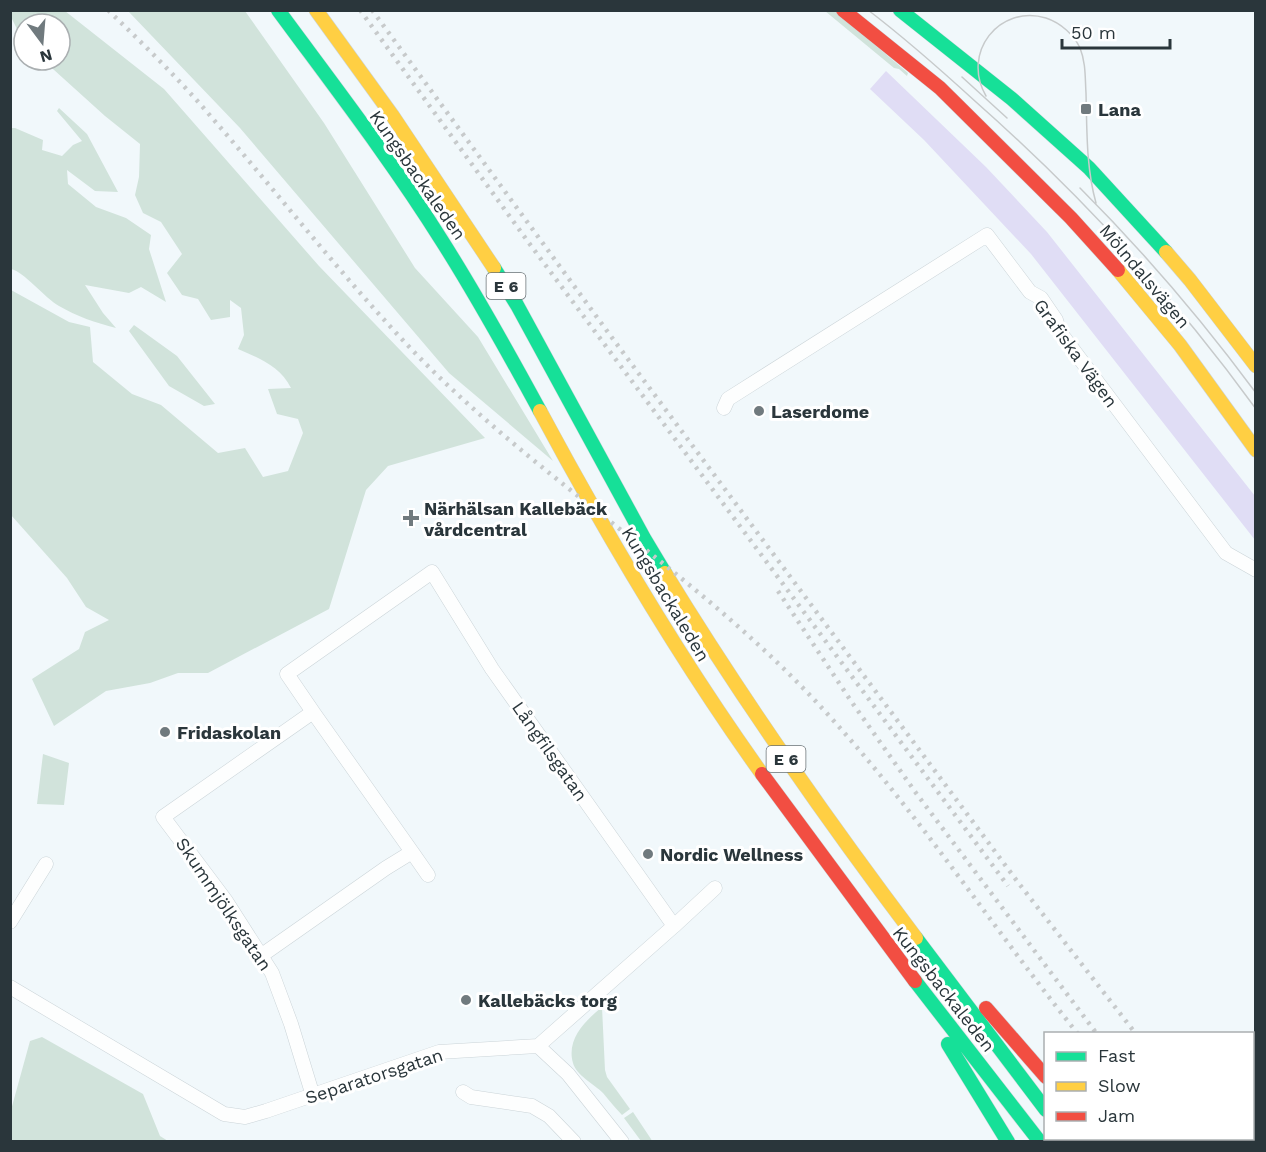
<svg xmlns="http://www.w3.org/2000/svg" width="1266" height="1152" viewBox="0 0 1266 1152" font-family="'Work Sans',sans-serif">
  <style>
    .green { fill: #d1e3db }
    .water { fill: #e0ddf5 }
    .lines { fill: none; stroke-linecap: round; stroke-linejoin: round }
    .street-casing { stroke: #cbd4d8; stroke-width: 15 }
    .fast-casing { stroke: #cbd4d8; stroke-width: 15 }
    .slow-casing { stroke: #cbd4d8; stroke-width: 15 }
    .jam-casing { stroke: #cbd4d8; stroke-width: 15 }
    .street { stroke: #fdfefe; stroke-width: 14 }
    .fast { stroke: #16e098; stroke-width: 14 }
    .slow { stroke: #ffcf43; stroke-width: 14 }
    .jam { stroke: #f24e42; stroke-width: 14 }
    .tram { stroke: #c7cacb; stroke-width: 1.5 }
    .rail { stroke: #c7cacb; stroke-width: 4.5; stroke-dasharray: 3 6; stroke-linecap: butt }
    .poi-dot { fill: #707a7e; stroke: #fff; stroke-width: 2 }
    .labels { text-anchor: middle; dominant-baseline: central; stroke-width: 6; stroke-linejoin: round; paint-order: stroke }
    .shield { fill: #fff; stroke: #6a7276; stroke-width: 1.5 }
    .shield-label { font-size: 16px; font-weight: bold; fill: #2a363b }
    .poi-label { font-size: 18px; font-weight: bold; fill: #2a363b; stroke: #fff; text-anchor: start }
    .street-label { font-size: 18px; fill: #2a363b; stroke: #fff }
  </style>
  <rect width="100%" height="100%" fill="#f1f8fb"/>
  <!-- green -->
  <path class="green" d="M11,10L65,11L164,89L319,266L485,438L388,466L366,490L329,609L208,673H178L150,683L106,691L54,726L32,679L79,649L85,632L109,620L86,607L67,578L11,515V290L69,322L90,327L93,362L132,394L161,405L218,453L245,448L263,477L288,471L303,433L298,419L277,414L268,389L291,388C280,366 259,358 238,349L244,335L241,308L230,300V317L211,320L198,299L182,295L167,273L182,254L161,222L143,213L135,195L139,177L140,144L105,116L43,60H60V24H24V43L11,17Z
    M128,11H245L324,123L415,268L478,337L553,461L449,373L240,128Z
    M825,11H835L908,73L907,76L899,69L894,68Z
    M59,108L87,134L118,192L95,191L67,170L68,184L96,207L126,218L151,235L149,249L166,302L141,287L129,293L85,285L103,313L116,328C96,323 76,316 59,306C45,298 23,271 11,269V128H15L43,140L42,150L62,156L73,145L82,141L57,111Z
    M134,325L177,356L215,404L204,406L169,386L129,331Z
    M43,754L69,763L64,805L37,804Z
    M602,1007L605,1070L607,1077L630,1109L622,1115C615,1108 609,1100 603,1093C594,1084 576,1075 573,1063C566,1039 586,1020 602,1007Z
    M42,1037L143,1094L160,1136L168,1141H11V1110L30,1041Z
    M633,1112L651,1139L652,1141H641L624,1118Z"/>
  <!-- water -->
  <path class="water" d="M886,71L986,167L1047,232L1255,496V540L1031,254L924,140L870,89Z"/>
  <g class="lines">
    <defs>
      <path id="street" d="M724,408L728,399L987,235L1030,292L1041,298L1056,320L1059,331L1226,553L1256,570
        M313,712L287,674L432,572L492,669L674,926
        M10,922L46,864
        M262,955L386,868L412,852L428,875
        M10,987L224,1114L245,1117L266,1111L439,1052L538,1046L674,926L715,888
        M538,1046L568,1074L622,1142
        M463,1092L471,1097L532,1106L549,1116L574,1142
        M313,1096L291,1024L272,973L226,901L163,817L313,712L412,852"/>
      <path id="fast" d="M278,10C334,86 392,161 442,241C477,296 509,354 540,411
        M900,10L1012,99L1089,168L1166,252
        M494,268L517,305L644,538L665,573
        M916,938L1046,1110
        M915,981L1040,1142
        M948,1044L1008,1142
        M1099,1138L1101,1142"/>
      <path id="slow" d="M316,10L392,115L494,268
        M1166,252L1190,280L1256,366
        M1118,270L1180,345L1256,450
        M540,411C607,536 679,658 762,774
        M665,573C742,699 827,820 916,938
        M1067,1138L1070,1142"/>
      <path id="jam" d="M843,10L940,88L1071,218L1118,270
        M762,774L915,981
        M986,1008L1046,1077"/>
    </defs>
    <!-- street casing -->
    <use href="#street" class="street-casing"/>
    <!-- fast casing -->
    <use href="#fast" class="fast-casing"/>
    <!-- slow casing -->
    <use href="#slow" class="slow-casing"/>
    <!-- jam casing -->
    <use href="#jam" class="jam-casing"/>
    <!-- street -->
    <use href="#street" class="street"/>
    <!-- fast -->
    <use href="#fast" class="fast"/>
    <!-- slow -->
    <use href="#slow" class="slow"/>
    <!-- jam -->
    <use href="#jam" class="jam"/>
    <!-- tram -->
    <path class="tram" d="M868,10C906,39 941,70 976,102C1080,194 1174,296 1256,409
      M962,77L1007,118
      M986,96C961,53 999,4 1046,18C1061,23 1074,35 1080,48C1086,63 1085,78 1086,93C1087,130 1086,167 1096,203
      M1080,188C1144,252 1202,320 1256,393"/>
    <!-- rail -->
    <path class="rail" d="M108,10C142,43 176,76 207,112C277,192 342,277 416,354C529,470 668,556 783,668C896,778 980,912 1078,1034
      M360,10L529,243L1008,886
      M372,10L610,335L1017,881L1136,1034
      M778,591L851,701L916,793L1097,1034
      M1165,1138L1168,1142
      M1216,1138L1218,1142"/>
  </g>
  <!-- markers -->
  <g class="poi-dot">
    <rect x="1080" y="103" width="12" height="12" rx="3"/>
    <circle cx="759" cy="411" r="6"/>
    <path d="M408 509h6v6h6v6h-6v6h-6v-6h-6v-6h6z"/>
    <circle cx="165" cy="732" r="6"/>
    <circle cx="648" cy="854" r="6"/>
    <circle cx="466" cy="1000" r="6"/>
  </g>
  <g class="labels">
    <!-- shield labels -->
    <g class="shield">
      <rect x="486.5" y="273" width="39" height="26" rx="4.5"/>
      <rect x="766.5" y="746" width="39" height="26" rx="4.5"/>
    </g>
    <g class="shield-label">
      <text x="506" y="286">E 6</text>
      <text x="786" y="759">E 6</text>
    </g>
    <!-- poi labels -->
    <g class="poi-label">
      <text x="1098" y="109">Lana</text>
      <text x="771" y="411">Laserdome</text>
      <text x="424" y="508">Närhälsan Kallebäck<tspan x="424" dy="21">vårdcentral</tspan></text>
      <text x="177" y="732">Fridaskolan</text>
      <text x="660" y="854">Nordic Wellness</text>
      <text x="478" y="1000">Kallebäcks torg</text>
    </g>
    <!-- street labels -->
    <g class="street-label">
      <text transform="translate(418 175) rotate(55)">Kungsbackaleden</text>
      <text transform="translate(1145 276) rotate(50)">Mölndalsvägen</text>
      <text transform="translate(1076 353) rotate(54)">Grafiska Vägen</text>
      <text transform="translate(666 594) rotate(59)">Kungsbackaleden</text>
      <text transform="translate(550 751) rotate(55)">Långfilsgatan</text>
      <text transform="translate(224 904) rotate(56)">Skummjölksgatan</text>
      <text transform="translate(944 989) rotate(52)">Kungsbackaleden</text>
      <text transform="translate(374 1076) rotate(-18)">Separatorsgatan</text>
    </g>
  </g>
  <!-- border -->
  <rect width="1266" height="1152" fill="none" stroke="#2a363b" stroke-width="24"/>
  <!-- legend -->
  <rect x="1044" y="1032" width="210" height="108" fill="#ffffff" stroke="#aaafb1" stroke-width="1.5"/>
  <rect x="1056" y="1052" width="30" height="9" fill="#16e098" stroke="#aaafb1" stroke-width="1.5"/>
  <text x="1098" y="1062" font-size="18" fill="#2a363b">Fast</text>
  <rect x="1056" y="1082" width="30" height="9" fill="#ffcf43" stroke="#aaafb1" stroke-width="1.5"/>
  <text x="1098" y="1092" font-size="18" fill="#2a363b">Slow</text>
  <rect x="1056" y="1112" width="30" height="9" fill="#f24e42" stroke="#aaafb1" stroke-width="1.5"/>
  <text x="1098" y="1122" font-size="18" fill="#2a363b">Jam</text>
  <!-- north arrow -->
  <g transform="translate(42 42) rotate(164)"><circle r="28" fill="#ffffff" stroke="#aaafb1" stroke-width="1.5"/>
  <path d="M0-4.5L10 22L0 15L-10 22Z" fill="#707a7e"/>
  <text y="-9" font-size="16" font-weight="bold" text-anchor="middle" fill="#2a363b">N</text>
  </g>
  <!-- scale -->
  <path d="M1062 39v9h108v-9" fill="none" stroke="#2a363b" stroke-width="3"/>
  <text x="1071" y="39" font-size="18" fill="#2a363b" stroke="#ffffff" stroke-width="4.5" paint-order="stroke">50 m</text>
</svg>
